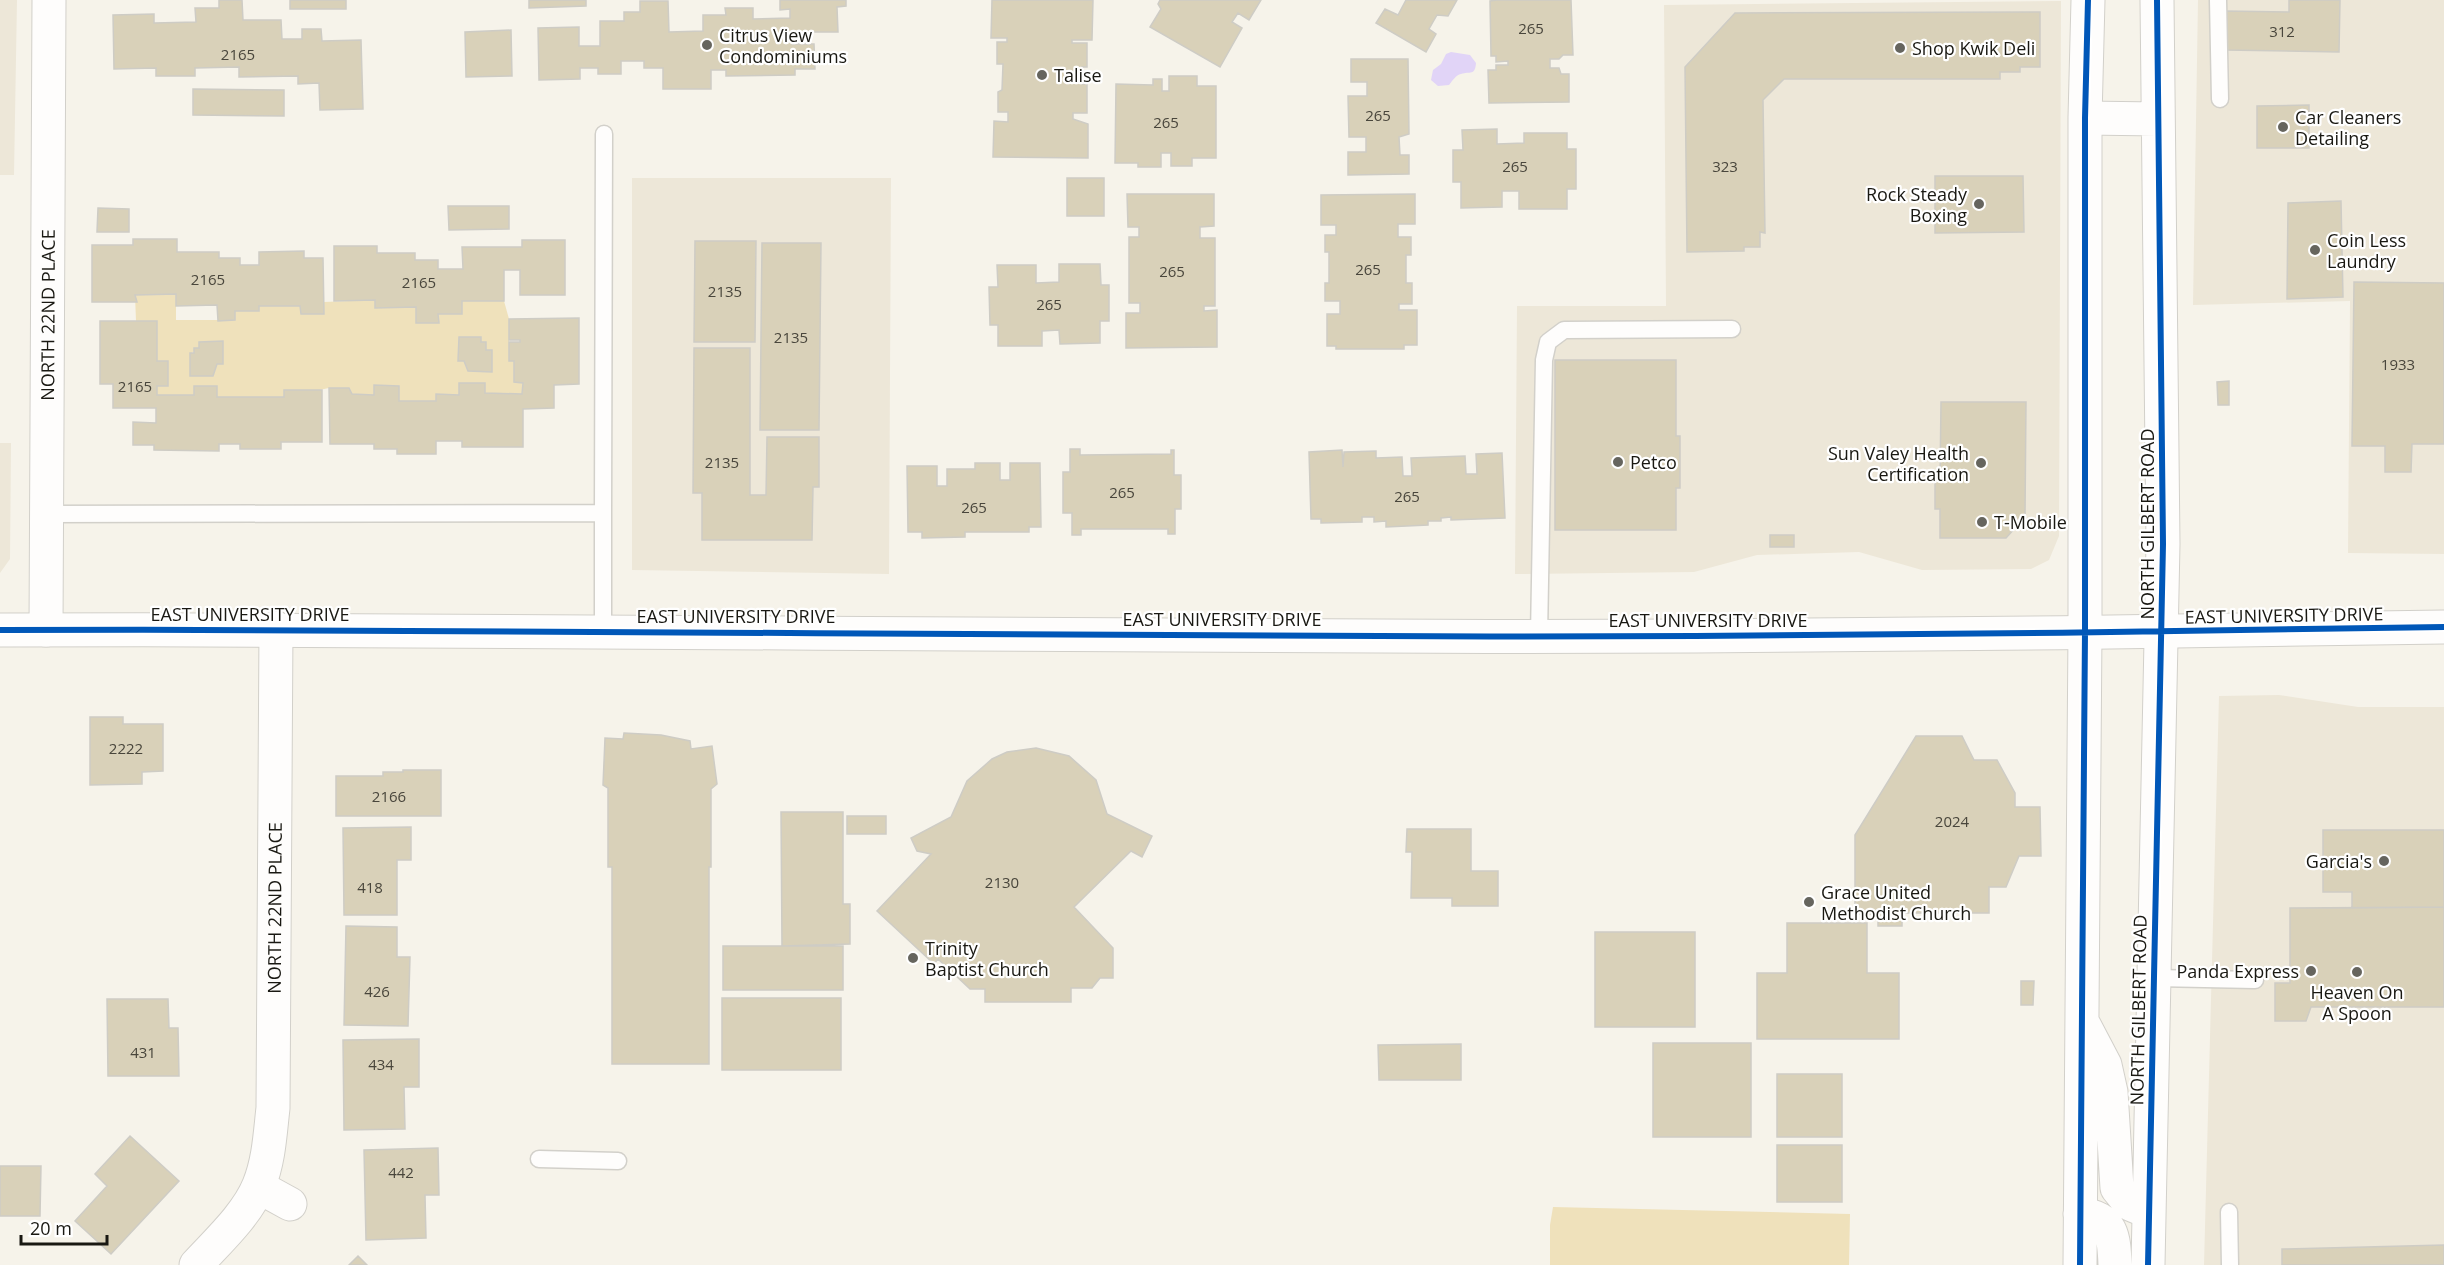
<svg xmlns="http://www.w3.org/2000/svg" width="2444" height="1265" viewBox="0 0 2444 1265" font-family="'Open Sans',sans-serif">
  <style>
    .built { fill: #ede7d8 }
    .green { fill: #efe1bb; fill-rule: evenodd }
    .water { fill: #e1d4f7 }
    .building { fill: #d9d1b9; stroke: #ceccc5; stroke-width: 1.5 }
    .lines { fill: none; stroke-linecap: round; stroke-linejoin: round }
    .lane-casing { stroke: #d2d0ca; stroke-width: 19 }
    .street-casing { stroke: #d2d0ca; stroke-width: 35 }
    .secondary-casing { stroke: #d2d0ca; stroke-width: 35 }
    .primary-casing { stroke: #d2d0ca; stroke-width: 35 }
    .lane { stroke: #fefdfc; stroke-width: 16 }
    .street { stroke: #fefdfc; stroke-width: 33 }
    .secondary { stroke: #fefdfc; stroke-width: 33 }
    .primary { stroke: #fefdfc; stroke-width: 33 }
    .cycleway-casing { stroke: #fff; stroke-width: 10 }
    .cycleway { stroke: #0057b8; stroke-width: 6 }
    .poi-dot { fill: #66655e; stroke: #fff; stroke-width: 2 }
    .labels { text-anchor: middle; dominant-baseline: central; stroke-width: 4.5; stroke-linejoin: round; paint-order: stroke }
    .number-label { font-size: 15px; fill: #49463c }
    .poi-label { font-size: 18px; fill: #191812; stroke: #fff; text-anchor: start }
    .street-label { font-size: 18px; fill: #191812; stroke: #fff }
  </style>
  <rect width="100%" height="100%" fill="#f6f3ea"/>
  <!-- built -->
  <path class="built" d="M0,0H17L14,175H0Z
    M2198,0H2444V554L2348,553L2350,301L2193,305Z
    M2061,1L2059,536L2049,560L2031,569L1922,570L1859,552L1757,555L1694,572L1515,574L1517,306H1666L1664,5Z
    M632,178H891L889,574L632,570Z
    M0,443H11L10,559L0,573Z
    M2279,695L2358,707H2444V1265H2204L2219,696Z"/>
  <!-- green -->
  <path class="green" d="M176,294V320H235V311H259V306H300L301,314H324V302L375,300L376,308L416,307V323H438V314L462,301H504L509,319V361H514V382L523,383L522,394L485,393V383H459V395L436,394V401H399V386L374,385V395L352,394L329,388L284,397H217V387L195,386L194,395H157V386H168V361H157V322L136,321L135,295ZM459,337H481V342H486V350H492V372L468,371L464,361H458ZM223,341V363L217,364L213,376H191L190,354L199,348V342Z
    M1553,1207L1850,1214L1849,1265H1550V1225Z"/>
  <!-- water -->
  <path class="water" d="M1451,52L1470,55L1476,63C1475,76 1470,71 1461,74C1456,75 1452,81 1449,85L1438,86L1431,80L1433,70L1441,64L1446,54Z"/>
  <!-- building -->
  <path class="building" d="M219,0H242L243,20H281L282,39H302V29H321L322,41L361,40L363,109L320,110L319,83L298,84V76L239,77V67L195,68V76H156V68L114,69L113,15L154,14V23L196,22L195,8H219Z
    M290,0H346V9H290Z
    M529,0H586V6L529,8Z
    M780,0H846V6L837,7L838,32H792V44H814L815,69H795V75L726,76V70H711V89H663V68H644V61H621V74H598V68H580V79L539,80L538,28L579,27V46H600V21H624V12H640V1H668L669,32L703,31V15H726L725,8H753V19L790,18V9L780,10Z
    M992,0H1093L1092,40H1072V43H1087V67H1082V84H1087V113H1073V119L1088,124V158L993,157L994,121L1008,122V112H998V92L1002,90L1003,64H997V42H1007V38H991Z
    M1160,0H1261L1249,20L1238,13L1232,22L1242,28L1220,67L1150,27L1161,9L1158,4Z
    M1406,0H1457L1448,16L1437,15L1429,29L1436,34L1426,52L1376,23L1385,9L1398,15Z
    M1497,0H1571L1573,55H1563L1559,59H1550V68H1559L1561,74H1569V102L1489,103L1488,70H1496V65H1508V61L1496,62V56H1491L1490,1Z
    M2289,0H2340L2339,52L2225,50V11L2289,12Z
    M2040,12V67H2020V72H2000V79H1784L1763,100L1765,233L1760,232V247H1744V251L1687,252L1685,67L1735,13Z
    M511,30L512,76L466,77L465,32Z
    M1351,59H1408L1409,134L1399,137L1400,155H1409V174L1348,175V152H1366V137H1349L1348,96H1367V82H1351Z
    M1169,76H1197V86H1216V158H1192V166H1171V153H1161V167H1138V163H1115L1116,84L1153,85V79H1162V91H1169Z
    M193,89L284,90V116L193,115Z
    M2309,105V148H2257V106Z
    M1497,129V144L1524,143V133H1567V149H1576V189H1567V209H1519V191H1502V207L1461,208V182H1453V150H1463L1462,130Z
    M1935,176H2023L2024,232L1935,233Z
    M1067,178H1104V216H1067Z
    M1127,194H1214V226L1200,227V238H1215V306H1204V311L1217,310V347L1126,348V313H1140V303H1129V237H1139V227H1128Z
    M1415,194V224H1398V237H1411V255H1406V283H1412V304H1399V310H1417V345H1404V349H1336V346H1327V314H1340V301H1325V283H1329V252H1325V235H1336V225H1321V195Z
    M2341,201L2343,297L2287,299L2288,203Z
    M448,206H509V229L449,230Z
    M98,208L129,209V232H97Z
    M133,239H177V252H219V258H240V265H259V252L304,251V258H323L324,314H301L300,306H259V311H235V320L218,321L217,305L176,306V294L135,295L137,302H92V245H133Z
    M522,240H565V295H520V270H504V301H462V314H438L439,323H416V307L375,308V300L334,301V246H377V253H415V260H438V269H463L462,247H522Z
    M695,241H756L755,342H694Z
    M762,243H821L819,430H760Z
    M1059,264H1100L1101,285H1109V321H1100V343L1060,344L1059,330L1042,331V346H998V325H990L989,287H998L997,265H1036V283L1059,282Z
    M2354,282L2444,283V444H2412L2411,472H2385V446H2352Z
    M579,318V384L554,385V408L523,409V447H462V441H436V454H397V449H374V444H330L329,388H349L352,394L374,395V385L399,386V401H436V394L459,395V383H485V393L522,394L523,383L514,382V361H509V342H520V340H509V319Z
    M100,321H157V361H168V386H157V395H194V386H217V397H284V390H322V442H281V449H240V444H219V451L154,450V445H133V422L156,423V408H113V384H100Z
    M459,337H481V342H486V350H492V372L468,371L464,361H458Z
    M223,341V364H217L213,376H190V353H194V348H199V342Z
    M694,348H750V495H766L767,437H819V487H813L812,540H702V493H693Z
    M1555,360H1676V436H1680V488H1676V530H1555Z
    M2229,381V405H2218L2217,382Z
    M1941,402H2026L2025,517L2006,538H1940V509H1935V481H1940Z
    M1070,449H1080V455L1171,454V450H1174V475H1181V509H1175V534H1168V529H1081V535H1072V513H1063V472H1070Z
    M1342,450L1343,467L1344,452L1376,451V458L1402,457L1403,476H1412L1411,458L1465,456L1466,474H1477L1476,454L1502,453L1505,518L1451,520V517L1441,518V521H1428V525L1386,527V521L1374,522V517H1362V522L1321,523V519H1311L1309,452Z
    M975,463H1000V480H1010V463H1040L1041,527H1029V532H965V537L922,538V532H908L907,466H937V486H947V469H975Z
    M1770,535H1794V547H1770Z
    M90,717H123V724H163V771L142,772V784L90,785Z
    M624,733L661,735L690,741L691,749L712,746L717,784L711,789V867H709V1064H612V867H608V788L603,785L605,738L623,739Z
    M1916,736H1962L1974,760H1997L2015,793V807H2040L2041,856H2019L2006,887H1989V913H1902V926H1878V914H1855V835Z
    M1036,748L1069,756L1096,780L1107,814L1152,836L1142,857L1131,851L1074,907L1113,948V978H1100L1092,988H1071V1002H985V989H970L938,959L934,964L877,911L931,854L917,851L911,838L951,817L967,781L992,759L1007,752Z
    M403,770H441V816H336V776H383V772H403Z
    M781,812H843V904H850V944L782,946Z
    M847,816H886V834H847Z
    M411,827V860H397V915H344L343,828Z
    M1407,829H1471V871H1498V906H1452V898H1411L1412,852H1406Z
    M2323,830H2444V907L2352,908V892H2323Z
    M2444,907V1007H2311L2306,1021H2275V983H2290V908Z
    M1787,923H1867V973H1899V1039H1757V973H1787Z
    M346,926L397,927V957H410L408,1026L344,1025Z
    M1595,932H1695V1027H1595Z
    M723,946H843V990H723Z
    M2021,981H2034L2033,1005H2021Z
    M722,998H841V1070H722Z
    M107,999H168L169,1028H178L179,1076H108Z
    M419,1039V1087H404L405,1129L344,1130L343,1040Z
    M1653,1043H1751V1137H1653Z
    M1461,1044V1080H1379L1378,1045Z
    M1777,1074H1842V1137H1777Z
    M130,1136L179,1181L111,1254L75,1221L107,1186L95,1174Z
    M1777,1145H1842V1202H1777Z
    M438,1148L439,1195H425L426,1238L366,1240L364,1150Z
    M0,1166H41L40,1216H0Z
    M2444,1245V1265H2282V1249Z
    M358,1256L367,1265H349Z"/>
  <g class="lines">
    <defs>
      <path id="lane" d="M2218,0L2220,99
        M46,514L603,513L604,134
        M603,630V513
        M1539,636L1544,360L1548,342L1564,330L1732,329
        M2154,978L2255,980
        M539,1159L618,1161
        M2229,1212L2230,1265"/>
      <g id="street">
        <path id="s1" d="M46,630L49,0"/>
        <path d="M259,1187L290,1204"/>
        <path id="s2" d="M196,1265C217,1242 247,1215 259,1185C269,1160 270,1134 273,1108L276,628"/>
      </g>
      <path id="secondary" d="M0,630C565,628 1130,639 1695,636C1945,635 2194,631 2444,627"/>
      <path id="primary" d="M2085,118L2158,119
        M2084,1025L2105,1065L2111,1092L2117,1188L2130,1204L2149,1212
        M2080,1214C2113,1217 2114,1237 2115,1265
        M2080,1265L2085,631V118L2088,0
        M2148,1265L2163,544L2157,0"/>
    </defs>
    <!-- lane casing -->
    <use href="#lane" class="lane-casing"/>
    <!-- street casing -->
    <use href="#street" class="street-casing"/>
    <!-- secondary casing -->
    <use href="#secondary" class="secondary-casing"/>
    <!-- primary casing -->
    <use href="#primary" class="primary-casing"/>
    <!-- lane -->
    <use href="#lane" class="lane"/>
    <!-- street -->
    <use href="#street" class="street"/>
    <!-- secondary -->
    <use href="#secondary" class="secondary"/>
    <!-- primary -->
    <use href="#primary" class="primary"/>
    <defs>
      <path id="cycleway" d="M0,630C565,628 1130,639 1695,636C1945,635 2194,631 2444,627
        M2080,1265L2085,631V118L2088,0
        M2148,1265L2163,544L2157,0"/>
    </defs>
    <!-- cycleway casing -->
    <use href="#cycleway" class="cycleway-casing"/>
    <!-- cycleway -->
    <use href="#cycleway" class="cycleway"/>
  </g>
  <!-- markers -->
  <g class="poi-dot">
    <circle cx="707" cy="45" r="6"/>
    <circle cx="1900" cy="48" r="6"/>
    <circle cx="1042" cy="75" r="6"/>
    <circle cx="2283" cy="127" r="6"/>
    <circle cx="1979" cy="204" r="6"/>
    <circle cx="2315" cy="250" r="6"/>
    <circle cx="1618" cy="462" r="6"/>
    <circle cx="1981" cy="463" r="6"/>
    <circle cx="1982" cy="522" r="6"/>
    <circle cx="2384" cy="861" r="6"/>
    <circle cx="1809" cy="902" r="6"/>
    <circle cx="913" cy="958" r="6"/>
    <circle cx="2311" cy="971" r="6"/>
    <circle cx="2357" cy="972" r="6"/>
  </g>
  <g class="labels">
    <!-- number labels -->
    <g class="number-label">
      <text x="1531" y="28">265</text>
      <text x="2282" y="31">312</text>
      <text x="238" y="54">2165</text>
      <text x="1378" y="115">265</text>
      <text x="1166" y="122">265</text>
      <text x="1515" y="166">265</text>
      <text x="1725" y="166">323</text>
      <text x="1368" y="269">265</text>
      <text x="1172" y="271">265</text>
      <text x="208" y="279">2165</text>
      <text x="419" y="282">2165</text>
      <text x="725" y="291">2135</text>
      <text x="1049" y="304">265</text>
      <text x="791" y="337">2135</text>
      <text x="2398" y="364">1933</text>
      <text x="135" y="386">2165</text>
      <text x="722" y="462">2135</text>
      <text x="1122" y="492">265</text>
      <text x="1407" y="496">265</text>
      <text x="974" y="507">265</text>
      <text x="126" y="748">2222</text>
      <text x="389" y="796">2166</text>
      <text x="1952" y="821">2024</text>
      <text x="1002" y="882">2130</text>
      <text x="370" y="887">418</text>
      <text x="377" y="991">426</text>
      <text x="143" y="1052">431</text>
      <text x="381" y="1064">434</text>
      <text x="401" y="1172">442</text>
    </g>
    <!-- poi labels -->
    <g class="poi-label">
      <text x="719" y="35">Citrus View<tspan x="719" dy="21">Condominiums</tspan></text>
      <text x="1912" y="48">Shop Kwik Deli</text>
      <text x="1054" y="75">Talise</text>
      <text x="2295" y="117">Car Cleaners<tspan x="2295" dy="21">Detailing</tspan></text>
      <text x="1967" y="194" text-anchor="end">Rock Steady<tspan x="1967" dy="21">Boxing</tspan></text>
      <text x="2327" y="240">Coin Less<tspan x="2327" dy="21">Laundry</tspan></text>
      <text x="1969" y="453" text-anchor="end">Sun Valey Health<tspan x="1969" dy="21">Certification</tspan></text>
      <text x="1630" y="462">Petco</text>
      <text x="1994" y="522">T-Mobile</text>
      <text x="2372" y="861" text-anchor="end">Garcia's</text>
      <text x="1821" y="892">Grace United<tspan x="1821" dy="21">Methodist Church</tspan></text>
      <text x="925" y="948">Trinity<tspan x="925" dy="21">Baptist Church</tspan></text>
      <text x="2299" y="971" text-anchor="end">Panda Express</text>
      <text x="2357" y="992" text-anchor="middle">Heaven On<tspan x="2357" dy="21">A Spoon</tspan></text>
    </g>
    <!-- street labels -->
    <g class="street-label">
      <text stroke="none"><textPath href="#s1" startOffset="315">NORTH 22ND PLACE</textPath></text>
      <text transform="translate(2147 524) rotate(-90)">NORTH GILBERT ROAD</text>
      <text x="250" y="614">EAST UNIVERSITY DRIVE</text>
      <text transform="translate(2284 615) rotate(-1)">EAST UNIVERSITY DRIVE</text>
      <text x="736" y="616">EAST UNIVERSITY DRIVE</text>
      <text x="1222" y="619">EAST UNIVERSITY DRIVE</text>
      <text x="1708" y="620">EAST UNIVERSITY DRIVE</text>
      <text stroke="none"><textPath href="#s2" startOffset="381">NORTH 22ND PLACE</textPath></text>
      <text transform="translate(2138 1010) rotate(-89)">NORTH GILBERT ROAD</text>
    </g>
  </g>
  <!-- scale -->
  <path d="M21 1235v9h86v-9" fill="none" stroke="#191812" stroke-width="3"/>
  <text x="30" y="1235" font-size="18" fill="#191812" stroke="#ffffff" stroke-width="4.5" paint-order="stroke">20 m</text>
</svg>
